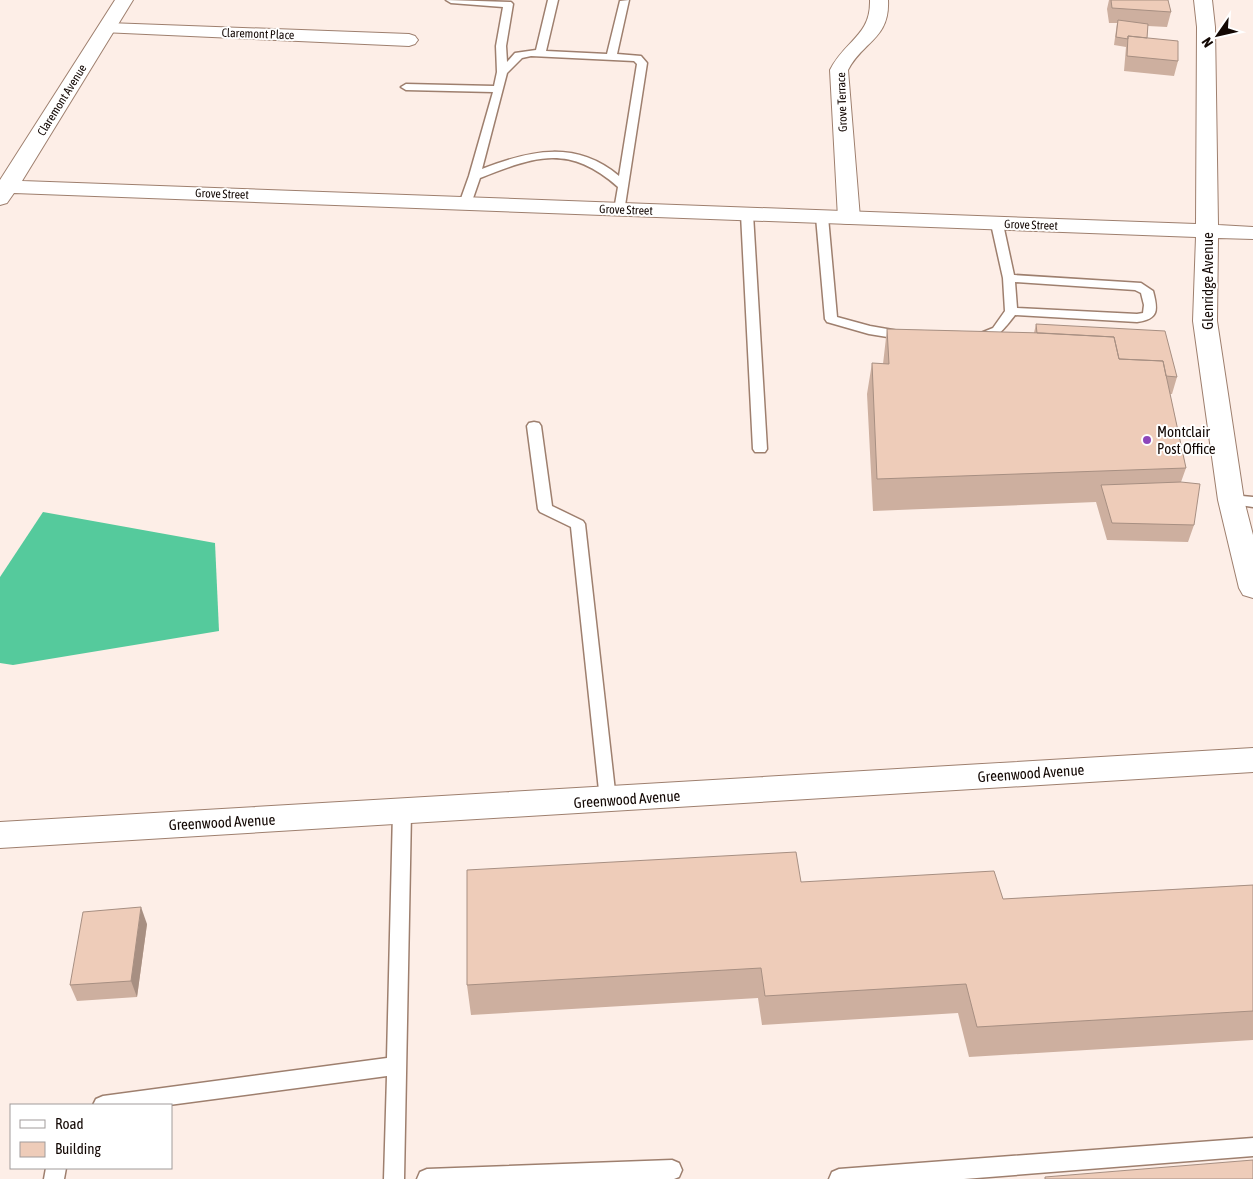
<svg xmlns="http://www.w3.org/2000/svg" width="1253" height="1179" viewBox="0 0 1253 1179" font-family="'Asap Condensed',sans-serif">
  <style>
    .forest { fill: #55ca9c }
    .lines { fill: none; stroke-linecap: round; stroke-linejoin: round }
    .lane-casing { stroke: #9e7f6e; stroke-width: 3 }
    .street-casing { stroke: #9e7f6e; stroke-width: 2 }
    .secondary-casing { stroke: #9e7f6e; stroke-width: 2 }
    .lane { fill: #fff; fill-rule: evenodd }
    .street { fill: #fff; fill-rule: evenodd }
    .secondary { fill: #fff; fill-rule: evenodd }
    .wall { fill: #cdaf9f }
    .shaded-wall { fill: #a78f82 }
    .building { fill: #eeccb9; stroke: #a78f82 }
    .poi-dot { fill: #8d47bb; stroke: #fff; stroke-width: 2 }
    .labels { text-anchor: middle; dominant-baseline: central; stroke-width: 4; stroke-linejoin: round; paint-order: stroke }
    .far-street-label { font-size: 12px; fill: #130804; stroke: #fff }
    .street-label { font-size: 15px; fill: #130804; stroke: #fff }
    .poi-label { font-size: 15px; fill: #130804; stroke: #fff; text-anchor: start }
  </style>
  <rect width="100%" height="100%" fill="#fdeee7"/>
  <!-- forest -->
  <path class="forest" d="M43,512L215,543L219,631L13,665L0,663V577Z"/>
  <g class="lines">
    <defs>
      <path id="lane" d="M446,0L511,2L513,4L506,46L507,62L515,53L536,50L548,0H558L546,51L607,54L620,1L629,0L617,54L641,56L647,63L624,212L620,213L614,210L618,187C569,144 536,156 480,178L471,204L465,207L461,206L459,204L469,176L493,92L406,90L401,87L406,84L494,86L497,72L496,46L503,7L451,3ZM531,56L634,61L637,64L619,176C576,140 531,150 482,169L507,73L522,58Z
        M747,211L753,214L767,449L765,452H755L753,449L741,214Z
        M822,214L828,217L837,317L870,326L910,333L912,336L910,339L906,340L869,334L827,322L825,319L816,217Z
        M997,220L1003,224L1014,275L1141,283L1153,291C1158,310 1159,319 1137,322L1015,315C1005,328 991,347 971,343L970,340L971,337L993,328L1005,311L1003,278L991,224ZM1015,282L1135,290L1141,293L1144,305L1143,313L1137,314L1017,308Z
        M534,422L539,423L541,426L552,506L583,521L585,524L616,800L614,805L608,807L602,805L600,800L571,527L540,512L538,509L527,426L529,423Z
        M1231,495L1253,497V507L1226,503L1224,500L1226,497Z
        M402,805L408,807L411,812L404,1179H384L387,1076L169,1105H93L96,1099L103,1096L387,1058L393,812L396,807Z
        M1253,1138V1156L964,1179H829L832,1172L839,1169Z
        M672,1160L679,1163L682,1170L679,1177L674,1179H417L420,1172L427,1169Z
        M46,1168H66L64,1179H44Z"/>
      <path id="street" d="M870,0H888C890,39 863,41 848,70L860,218L857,223L849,224L841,223L838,218L830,70C845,40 871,36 870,0Z
        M108,23L409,34L415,36L418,40L415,44L409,46L102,32L99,28L102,24Z
        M1253,748V772L0,848V822Z"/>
      <path id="secondary" d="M115,0H133L22,181L1196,224L1197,27L1194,0H1212L1215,27L1218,225L1253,227V239L1218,238L1217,321L1244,500L1253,535V598L1243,595L1239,588L1218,500L1193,321L1196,237L14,193L7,203L0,205V180Z"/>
    </defs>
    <!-- lane casing -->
    <use href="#lane" class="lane-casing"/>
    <!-- street casing -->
    <use href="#street" class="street-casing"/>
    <!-- secondary casing -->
    <use href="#secondary" class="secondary-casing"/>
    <!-- lane -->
    <use href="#lane" class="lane"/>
    <!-- street -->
    <use href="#street" class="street"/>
    <!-- secondary -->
    <use href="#secondary" class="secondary"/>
  </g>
  <!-- wall -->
  <path class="wall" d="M1109,0H1168L1171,12L1167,27L1148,26L1147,38L1178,61L1174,76L1124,71L1126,47L1114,45L1117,23H1109L1107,9Z
    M1036,324L1177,377L1172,394H1170L1186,468L1181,482L1194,525L1188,542L1107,540L1096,502L873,511L867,394L872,363L883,364L887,329L1034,333Z
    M801,882L1003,899L1253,885V1040L969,1057L958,1013L762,1025L758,998L471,1015L467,985Z
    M147,924L137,997L77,1001L70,985Z"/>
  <!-- shaded-wall -->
  <path class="shaded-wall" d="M141,907L147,924L137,997L131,981Z"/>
  <!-- building -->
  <path class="building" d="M1111,0H1168L1171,12L1112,8Z
    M1118,20L1148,24L1147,38L1128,36V39L1116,37Z
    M1128,36L1178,41V61L1127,56Z
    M1036,324L1165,331L1177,377L1166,376L1163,361L1119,359L1114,337L1037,333Z
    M887,329L1042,333L1114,337L1119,359L1163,361L1186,468L877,479L872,363L889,364Z
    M1181,482L1200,484L1194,525L1112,523L1101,485Z
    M796,852L801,882L994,871L1003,899L1253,885V1011L977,1027L966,984L765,996L761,968L467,985V870Z
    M141,907L131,981L70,985L83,912Z
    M1253,1160V1179H1045V1177Z"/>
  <!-- markers -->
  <circle class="poi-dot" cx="1147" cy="440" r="5"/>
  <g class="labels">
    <!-- far-street labels -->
    <g class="far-street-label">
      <text transform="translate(258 34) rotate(2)">Claremont Place</text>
      <text transform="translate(62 100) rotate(-58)">Claremont Avenue</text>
      <text transform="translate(842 102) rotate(-92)">Grove Terrace</text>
      <text transform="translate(222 194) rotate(2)">Grove Street</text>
      <text transform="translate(626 210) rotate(2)">Grove Street</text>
      <text transform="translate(1031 225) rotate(2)">Grove Street</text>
    </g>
    <!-- street labels -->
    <g class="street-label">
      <text transform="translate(1207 281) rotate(-90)">Glenridge Avenue</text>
      <text transform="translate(1031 773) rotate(-4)">Greenwood Avenue</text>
      <text transform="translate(627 799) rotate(-4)">Greenwood Avenue</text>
      <text transform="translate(222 822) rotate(-3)">Greenwood Avenue</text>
    </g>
    <!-- poi labels -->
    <g class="poi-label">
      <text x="1157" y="431">Montclair<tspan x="1157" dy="17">Post Office</tspan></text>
    </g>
  </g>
  <!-- legend -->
  <rect x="10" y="1104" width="162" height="65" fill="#ffffff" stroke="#a19c9b"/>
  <rect x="20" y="1120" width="25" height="8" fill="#ffffff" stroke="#a19c9b"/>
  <text x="55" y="1129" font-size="15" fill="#130804">Road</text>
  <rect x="20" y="1142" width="25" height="15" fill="#eeccb9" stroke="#a19c9b"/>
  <text x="55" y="1154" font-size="15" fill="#130804">Building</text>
  <!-- north arrow -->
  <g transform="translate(1218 35) rotate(236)" stroke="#ffffff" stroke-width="4" paint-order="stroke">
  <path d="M0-4L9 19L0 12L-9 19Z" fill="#130804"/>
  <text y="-8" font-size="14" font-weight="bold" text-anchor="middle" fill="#130804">N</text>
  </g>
</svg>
